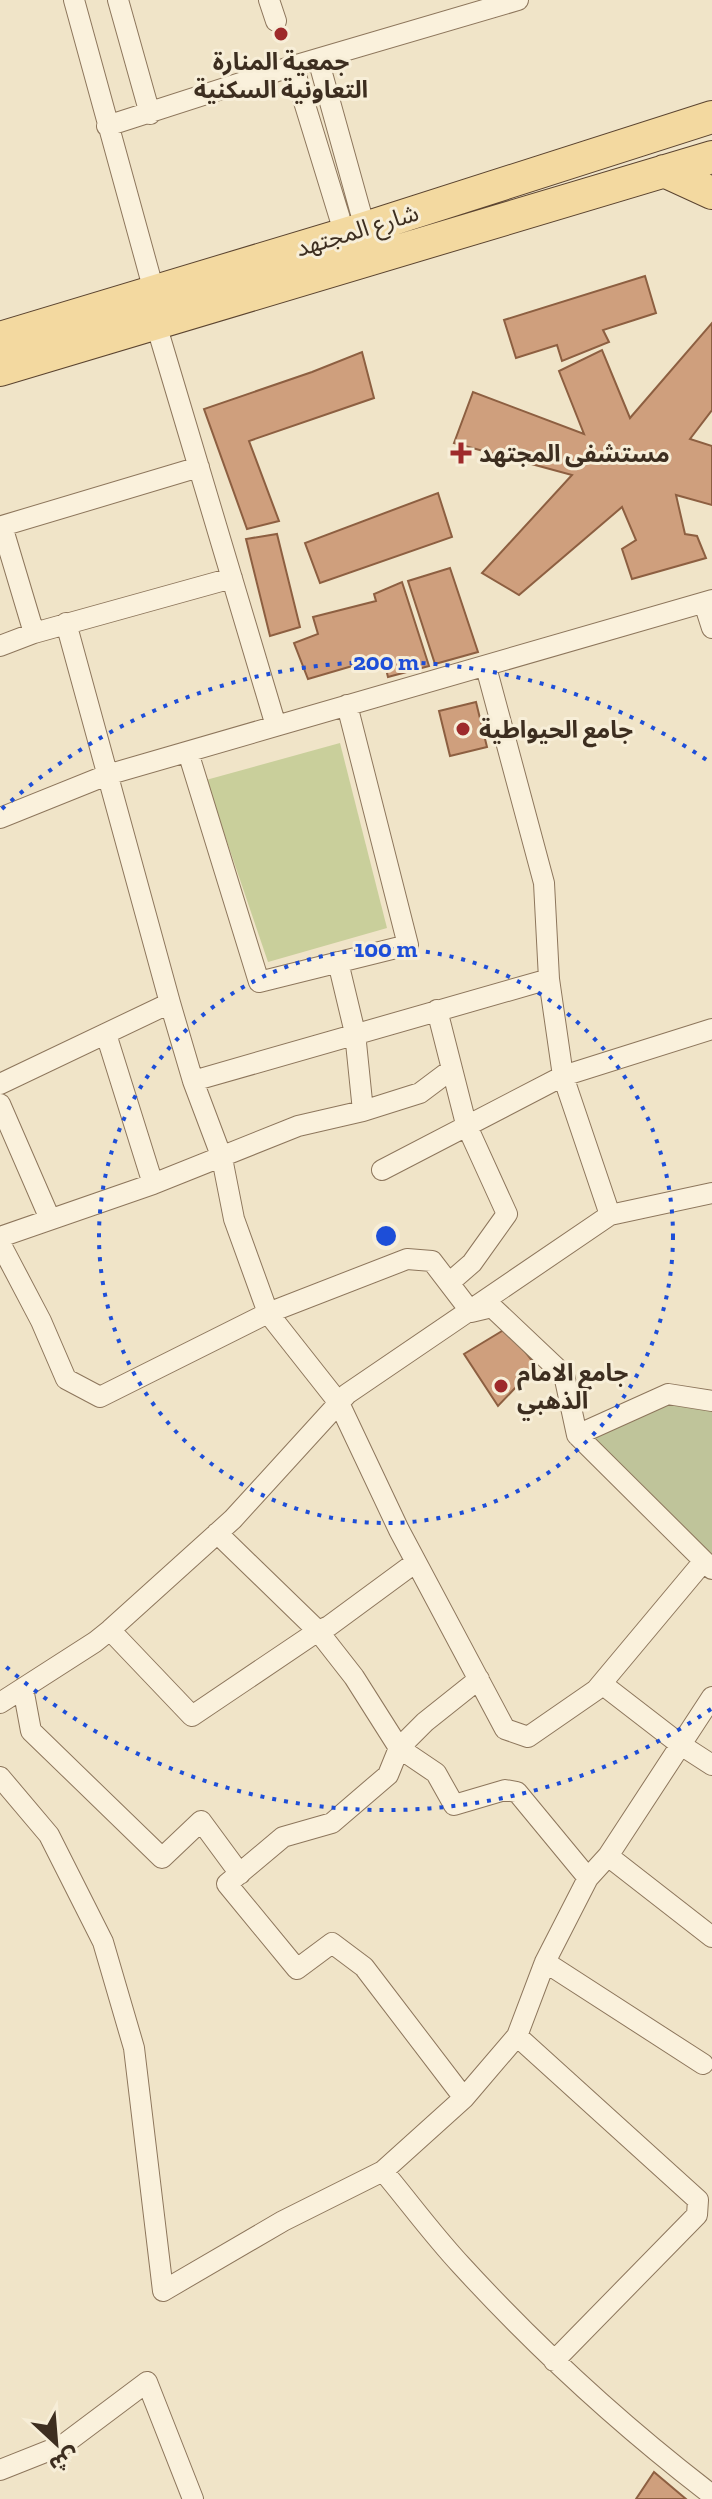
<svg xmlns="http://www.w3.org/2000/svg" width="712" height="2499" viewBox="0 0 712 2499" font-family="'Zilla Slab','Noto Sans Arabic',serif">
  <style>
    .green { fill: #c9cf9b }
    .cemetery { fill: #bfc49a }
    .building { fill: #cf9f7d; stroke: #8d5f41; stroke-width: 2 }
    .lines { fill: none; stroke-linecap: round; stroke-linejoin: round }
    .minor-casing { stroke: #8d765c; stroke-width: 22 }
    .primary-casing { stroke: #5b4430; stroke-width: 34 }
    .minor { stroke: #faf1dc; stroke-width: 20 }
    .primary { stroke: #f3d9a0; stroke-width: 32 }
    .ring { fill: none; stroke: #1d4ed8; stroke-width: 4; stroke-dasharray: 4 8 }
    .poi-dot { fill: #9e2a2b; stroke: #f7eed8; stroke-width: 3 }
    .labels { text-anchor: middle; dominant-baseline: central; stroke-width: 6; stroke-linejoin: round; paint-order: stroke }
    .poi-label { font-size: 24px; font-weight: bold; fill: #3d2e20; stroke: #f7eed8; text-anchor: start }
    .street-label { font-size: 24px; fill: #3d2e20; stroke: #f7eed8 }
    .centre { fill: #1d4ed8; stroke: #f7eed8; stroke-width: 4 }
    .ring-label { font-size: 24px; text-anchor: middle; font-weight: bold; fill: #1d4ed8; stroke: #f7eed8; stroke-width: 6; stroke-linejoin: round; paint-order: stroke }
  </style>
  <rect width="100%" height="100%" fill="#f0e4c8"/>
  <!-- green -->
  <path class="green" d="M340,743L387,928L268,962L206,780Z"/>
  <!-- cemetery -->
  <path class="cemetery" d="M668,1394L712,1401V1568L582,1433Z"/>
  <!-- building -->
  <path class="building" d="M645,276L656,313L603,330L609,342L562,361L557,345L516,358L504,320Z
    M712,323V410L690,439L712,446V505L676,495L685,534L697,536L706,558L632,579L622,549L636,540L622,507L519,595L482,573L572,475L454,443L473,392L584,434L559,371L602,350L630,418Z
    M362,352L374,398L249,441L279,521L247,529L204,409L312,372Z
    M438,493L452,537L320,583L305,543Z
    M277,534L300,627L270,636L246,539Z
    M450,568L478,652L435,664L408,581Z
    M402,582L429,666L388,677L383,657L308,679L294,643L318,634L313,617L376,601L374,594Z
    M476,702L487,747L450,756L439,711Z
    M507,1328L536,1366L498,1406L464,1354Z
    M654,2472L686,2499H636Z"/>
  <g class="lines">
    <defs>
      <path id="minor" d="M74,0L154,291
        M118,0L150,114
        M269,0L276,21
        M318,59L365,228
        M293,66L345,235
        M107,126L293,66L518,0
        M156,324L276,726L712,600
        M704,603L712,628
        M66,623L170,1003L193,1081L222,1158L234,1219L268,1313L339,1403L399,1530L505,1729L528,1737L596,1690L703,1562
        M34,633L2,526L199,467
        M0,646L34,633L232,578
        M486,667L544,883L549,979L563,1076L610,1215
        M188,752L259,982L408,945L347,705
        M0,818L107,775L276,726
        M338,962L355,1033L363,1111
        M437,1010L466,1124L507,1214L472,1263L449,1283
        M106,1034L153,1184
        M193,1081L549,979
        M0,1084L170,1003
        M0,1104L50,1219
        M382,1170L563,1076L712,1029
        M0,1237L153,1184L298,1126L363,1111L420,1093L452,1069
        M0,1243L41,1321L66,1379L100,1397L268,1313L407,1259L432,1261L471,1312L492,1307L564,1375L577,1435L712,1569
        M577,1435L668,1394L712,1401
        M217,1533L318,1631L354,1677L399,1748L436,1773L454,1805L505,1790L517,1792L588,1878
        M110,1630L192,1716L318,1631L329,1626L416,1562
        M602,1684L681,1745L712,1765
        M23,1688L31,1731L162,1858L201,1821L240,1874
        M0,1703L95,1642L110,1630L233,1519L347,1394L610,1215L712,1193
        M0,1777L49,1835L103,1942L134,2048L163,2291L283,2221L383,2171L464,2098L517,2036L545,1962L588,1878L608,1856L712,1697
        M608,1856L712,1937
        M545,1962L703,2064
        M517,2036L698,2200L697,2215L554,2361
        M464,2098L364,1967L332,1943L297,1969L227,1884L283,1837L332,1823L388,1775L399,1748L425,1722L479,1679
        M383,2171C409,2202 433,2235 461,2265C538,2349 622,2426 712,2495
        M0,2470L63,2445L147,2382L193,2499"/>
      <path id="primary" d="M664,171L712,193
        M0,338L365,228L712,117
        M0,370L712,157"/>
    </defs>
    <!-- minor casing -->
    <use href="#minor" class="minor-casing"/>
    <!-- primary casing -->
    <use href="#primary" class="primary-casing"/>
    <!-- minor -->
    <use href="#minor" class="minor"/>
    <!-- primary -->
    <use href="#primary" class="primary"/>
  </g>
  <!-- distance rings -->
  <g class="ring">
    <circle cx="386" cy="1236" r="287"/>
    <path d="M711 1709A574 574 0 0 1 2 1663M2 809A574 574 0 0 1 711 763"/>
  </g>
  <!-- markers -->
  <g class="poi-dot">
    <circle cx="281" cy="34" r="8"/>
    <path d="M457 441h8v8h8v8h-8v8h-8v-8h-8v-8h8z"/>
    <circle cx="463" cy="729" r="8"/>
    <circle cx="501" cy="1386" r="8"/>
  </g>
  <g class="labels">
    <!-- poi labels -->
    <g class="poi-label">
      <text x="281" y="61" text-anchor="middle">جمعية المنارة<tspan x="281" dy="28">التعاونية السكنية</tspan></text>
      <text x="479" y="453">مستشفى المجتهد</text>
      <text x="479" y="729">جامع الحيواطية</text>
      <text x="517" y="1372">جامع الامام<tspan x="517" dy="28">الذهبي</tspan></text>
    </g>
    <!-- street labels -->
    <g class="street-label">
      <text transform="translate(357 230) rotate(-17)">شارع المجتهد</text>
    </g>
  </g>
  <circle cx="386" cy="1236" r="12" class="centre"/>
  <g class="ring-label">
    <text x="386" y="670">200 m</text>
    <text x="386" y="957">100 m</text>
  </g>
  <!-- north arrow -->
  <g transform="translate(56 2443) rotate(154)" stroke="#f7eed8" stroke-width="6" paint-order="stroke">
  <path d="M0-6L14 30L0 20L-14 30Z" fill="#3d2e20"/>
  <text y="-12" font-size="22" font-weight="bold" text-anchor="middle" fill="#3d2e20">ش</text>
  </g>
</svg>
